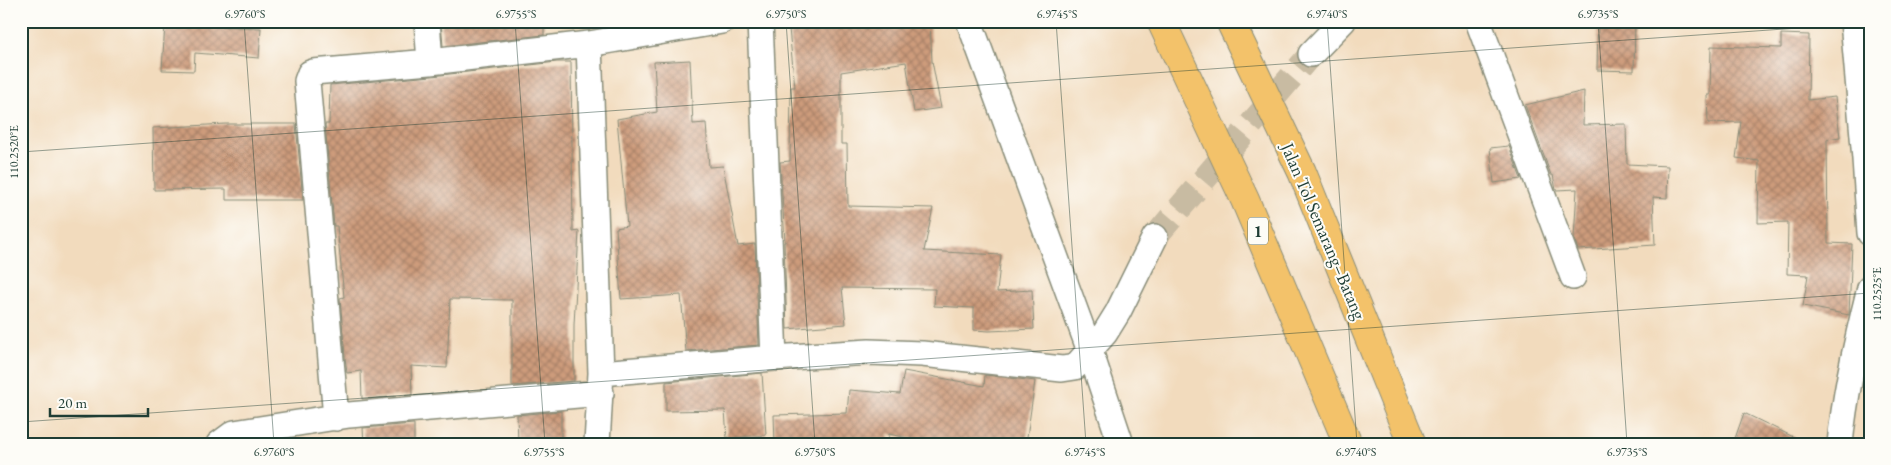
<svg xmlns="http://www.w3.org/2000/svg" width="1891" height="465" viewBox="0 0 1891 465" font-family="'EB Garamond',serif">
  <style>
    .building { fill: url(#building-cross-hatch) }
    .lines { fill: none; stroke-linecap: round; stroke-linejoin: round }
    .street-tunnel { stroke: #c8bba2; stroke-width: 25; stroke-dasharray: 25 12; stroke-linecap: butt }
    .street-casing { stroke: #888c78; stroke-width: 28 }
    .highway-casing { stroke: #888c78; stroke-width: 30 }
    .street { stroke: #fff; stroke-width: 25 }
    .highway { stroke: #f3c26a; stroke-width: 28 }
    .ticks { fill: none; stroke: #1f3d34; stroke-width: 1; stroke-opacity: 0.45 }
    .labels { text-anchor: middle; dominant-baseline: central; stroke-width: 4; stroke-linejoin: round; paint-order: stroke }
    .shield { fill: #fdfcf7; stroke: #62766e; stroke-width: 1 }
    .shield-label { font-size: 16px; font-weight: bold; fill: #1f3d34 }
    .street-label { font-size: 18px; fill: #1f3d34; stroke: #fdfcf7 }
    .neatline { fill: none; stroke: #1f3d34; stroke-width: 2 }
    .ticks-label { font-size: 12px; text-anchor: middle; fill: #1f3d34 }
  </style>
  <defs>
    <pattern id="building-cross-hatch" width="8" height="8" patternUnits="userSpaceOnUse" patternTransform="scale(1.25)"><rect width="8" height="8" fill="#cd9b7c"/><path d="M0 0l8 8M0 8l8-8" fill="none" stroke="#a68066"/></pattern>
  </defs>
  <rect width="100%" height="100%" fill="#fdfcf7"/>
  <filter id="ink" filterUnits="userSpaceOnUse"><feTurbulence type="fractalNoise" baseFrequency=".02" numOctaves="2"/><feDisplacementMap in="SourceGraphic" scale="10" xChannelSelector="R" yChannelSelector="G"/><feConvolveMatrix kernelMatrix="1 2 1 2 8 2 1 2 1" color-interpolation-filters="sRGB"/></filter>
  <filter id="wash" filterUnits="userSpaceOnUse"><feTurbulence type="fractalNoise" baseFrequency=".0096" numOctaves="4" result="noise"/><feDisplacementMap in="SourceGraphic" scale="20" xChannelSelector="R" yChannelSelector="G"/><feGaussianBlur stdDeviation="1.12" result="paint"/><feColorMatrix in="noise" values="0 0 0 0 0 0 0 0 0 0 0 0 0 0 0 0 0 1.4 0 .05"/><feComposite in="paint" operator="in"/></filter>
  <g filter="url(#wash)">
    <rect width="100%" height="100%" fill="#f2dbbd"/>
    <g id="blocks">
      <!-- building -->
      <path class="building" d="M441,21H544V35L443,46Z
        M1598,21H1635L1634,71L1597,70Z
        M165,24L261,28L259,58L195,53L194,71L162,70Z
        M858,24L859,29L930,24L932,61L941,108L914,112L906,62L841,72V144H847L848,206L933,208L924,251L1001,255L997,292L1032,290L1034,329L989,331L974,330V308L934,306L935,289L842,288L846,324L787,329L784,242H785L780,162L790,161L791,87H795L789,29L823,25V29Z
        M1781,34L1809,35L1808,100L1835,97L1840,137L1827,139L1828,243L1852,244L1849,315L1803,306L1808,275L1787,274L1788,222L1758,223L1759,161L1736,158L1741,122L1708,123L1707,95H1710L1711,46L1781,48Z
        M690,60L693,124L706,123L709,167L723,166L738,246L755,244L759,345L686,351L681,295L621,299L616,228L627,226L617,119L657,112L654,62Z
        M557,62H571L573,232L579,231L574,325V381L512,386V300L450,299L447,368L411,366L412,395L362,399L361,371L347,373L345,357L340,298L344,297L337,226H334L325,124H329L330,85L432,76Z
        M1584,91L1583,125L1626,124L1627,164L1668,166L1667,198L1653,197L1655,245L1578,250L1574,238L1577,189L1556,190L1553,175H1551L1525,105Z
        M226,124H296L303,200H226V189L154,190L153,128Z
        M1509,146L1521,179L1494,183L1490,148Z
        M904,371L984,386L985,375L1035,381L1026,444H937L889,434L888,444H775L774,415L847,413L849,390L900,394Z
        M762,373L766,435L727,438L725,410L666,411V382Z
        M561,411V444H518L517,415Z
        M1744,413L1808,444H1733Z
        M414,424V444H364L363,428Z"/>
    </g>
  </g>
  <g filter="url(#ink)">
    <use href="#blocks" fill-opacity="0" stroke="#888c78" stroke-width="1"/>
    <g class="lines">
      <!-- street-tunnel -->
      <path class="street-tunnel" d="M1155,237L1311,54"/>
      <defs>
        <path id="street" d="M427,21L430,62L589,44L722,21
          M760,21L774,358L869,352L922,354L1062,369L1075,367L1105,333L1118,312L1155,237
          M969,21L1090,351L1121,444
          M1478,21L1573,277
          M1853,21L1865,159L1870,233
          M589,44L601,373L597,444
          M1311,54L1343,21
          M601,373L774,358
          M336,418L307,81L310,73L313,72L430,62
          M219,444L234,433L349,415L601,393
          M1840,444C1845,391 1857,339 1870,288"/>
        <path id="highway" d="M1161,21L1245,200L1348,444
          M1230,21L1302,172L1412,444"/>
      </defs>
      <!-- street casing -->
      <use href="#street" class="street-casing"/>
      <!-- highway casing -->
      <use href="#highway" class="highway-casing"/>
      <!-- street -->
      <use href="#street" class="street"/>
      <!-- highway -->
      <use href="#highway" class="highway"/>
    </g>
  </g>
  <!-- ticks -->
  <path class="ticks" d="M244,21L274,444M515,21L545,444M786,21L815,444M1056,21L1086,444M1327,21L1357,444M1598,21L1627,444M1868,21L1870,43M21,152L1870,23M21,422L1870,293"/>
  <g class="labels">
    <!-- shield labels -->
    <rect class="shield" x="1248" y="217.5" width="20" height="27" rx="4"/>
    <g class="shield-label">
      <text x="1258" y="231">1</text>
    </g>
    <!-- street labels -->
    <g class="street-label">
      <text transform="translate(1324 231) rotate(67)">Jalan Tol Semarang–Batang</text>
    </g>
  </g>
  <!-- margin -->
  <rect width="1891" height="465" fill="none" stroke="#fdfcf7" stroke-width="55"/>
  <!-- scale -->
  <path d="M50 408v8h98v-8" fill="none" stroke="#1f3d34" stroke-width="2.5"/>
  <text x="58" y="408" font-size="15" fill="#1f3d34" stroke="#fdfcf7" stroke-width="4" paint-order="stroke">20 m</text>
  <rect x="28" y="28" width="1836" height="410" class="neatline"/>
  <g class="ticks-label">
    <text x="245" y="18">6.9760°S</text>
    <text x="516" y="18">6.9755°S</text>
    <text x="786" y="18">6.9750°S</text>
    <text x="1057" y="18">6.9745°S</text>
    <text x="1327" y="18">6.9740°S</text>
    <text x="1598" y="18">6.9735°S</text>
    <text transform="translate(14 152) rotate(-90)" y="4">110.2520°E</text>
    <text transform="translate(1877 294) rotate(-90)" y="4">110.2525°E</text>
    <text x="274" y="456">6.9760°S</text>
    <text x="544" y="456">6.9755°S</text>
    <text x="815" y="456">6.9750°S</text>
    <text x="1085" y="456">6.9745°S</text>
    <text x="1356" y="456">6.9740°S</text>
    <text x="1627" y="456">6.9735°S</text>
  </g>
</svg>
